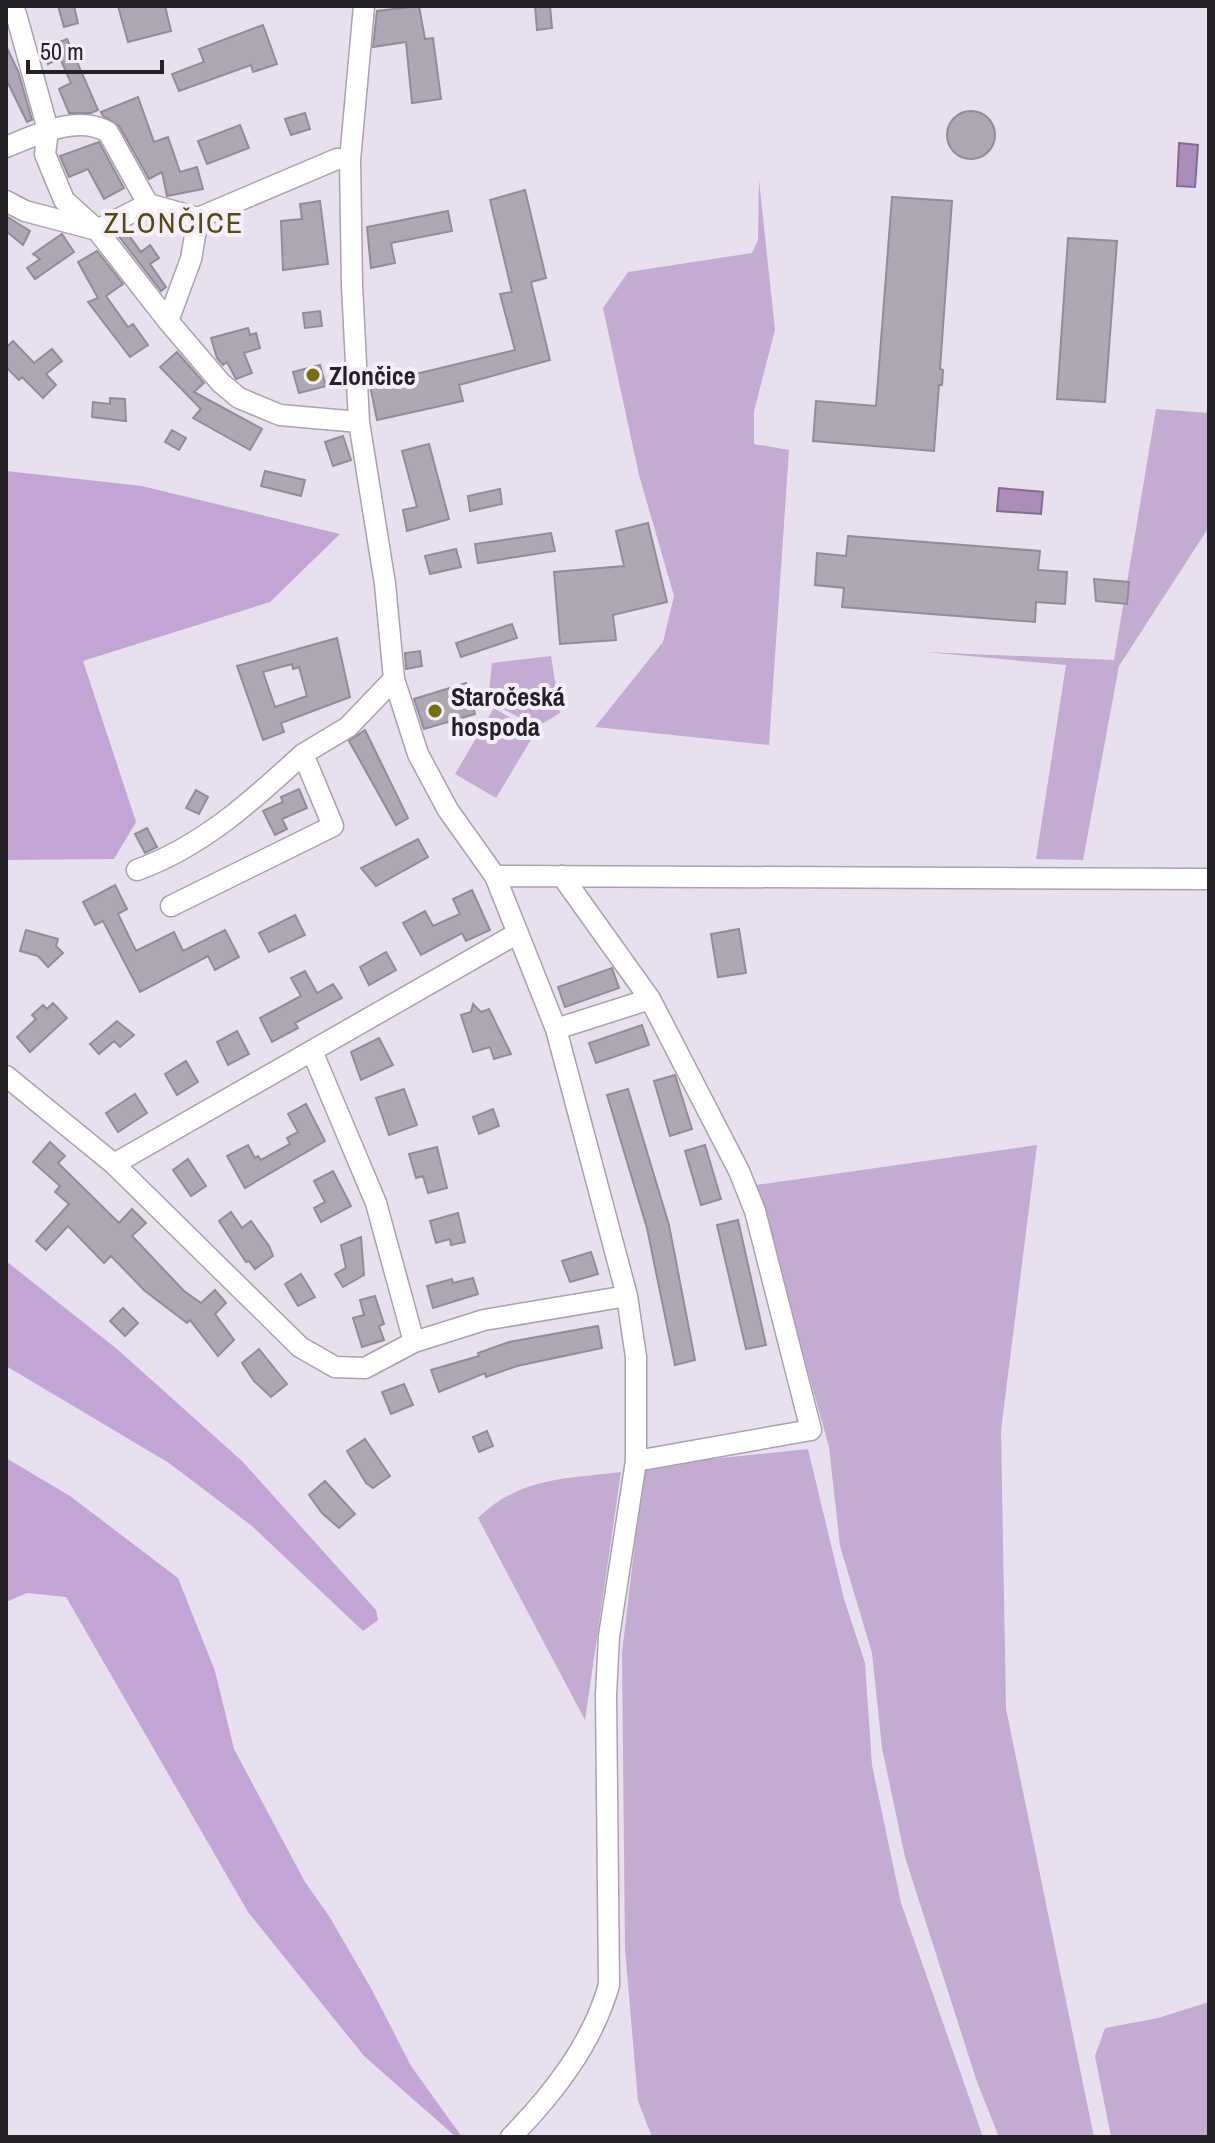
<svg xmlns="http://www.w3.org/2000/svg" width="1215" height="2143" viewBox="0 0 1215 2143" font-family="'Archivo Narrow',sans-serif">
  <style>
    .green { fill: #c3abd2 }
    .forest { fill: #c3a5d5 }
    .water { fill: #ab8dbc; stroke: #826d8f; stroke-width: 2 }
    .building { fill: #b0a7b5; stroke: #938b98; stroke-width: 2; fill-rule: evenodd }
    .lines { fill: none; stroke-linecap: round; stroke-linejoin: round }
    .minor-casing { stroke: #aaa1af; stroke-width: 23 }
    .minor { stroke: #fff; stroke-width: 20 }
    .poi-dot { fill: #786e0b; stroke: #f7eefc; stroke-width: 3 }
    .labels { text-anchor: middle; dominant-baseline: central; stroke-width: 8; stroke-linejoin: round; paint-order: stroke }
    .poi-label { font-size: 26px; font-weight: bold; fill: #242126; stroke: #f7eefc; text-anchor: start }
    .quarter-label { font-size: 30px; letter-spacing: 2px; fill: #534c0c; stroke: #f7eefc }
  </style>
  <rect width="100%" height="100%" fill="#e9e0ef"/>
  <!-- green -->
  <path class="green" d="M759,180L775,330L754,411V444L789,450L769,745L595,727L663,642L674,596L639,475L603,308L628,272L752,253L758,240Z
    M1156,409L1209,413V527L1119,666L1083,860L1036,859L1066,665L925,652L1114,660Z
    M551,656L560,713L537,727L488,701L492,663Z
    M494,708L535,733L496,798L455,774Z
    M1037,1145L1001,1430L1006,1709L1094,2137H999L977,2082L905,1857L882,1748L872,1653L840,1546L829,1447L756,1185Z
    M808,1449L844,1599L865,1663L872,1765L901,1903L983,2137H652L638,2101L625,1949L622,1653L644,1466Z
    M621,1472L585,1720L478,1518C520,1477 565,1479 621,1472Z
    M1209,2002V2137H1111L1095,2056L1105,2028L1158,2018Z"/>
  <!-- forest -->
  <path class="forest" d="M6,471L142,486L340,534L270,602L83,661L136,822L114,859L6,860Z
    M6,1261L117,1349L242,1461L376,1610L378,1620L363,1631L252,1526L169,1463L6,1366Z
    M6,1458L70,1496L178,1578L215,1671L234,1749L305,1882L329,1916L372,1990L411,2066L462,2137H456L364,2056L248,1912L66,1597L27,1593L6,1602Z"/>
  <!-- water -->
  <path class="water" d="M1179,143L1198,145L1195,187L1177,186Z
    M999,488L1043,492L1041,514L997,511Z"/>
  <!-- building -->
  <path class="building" d="M58,6H74L78,23L64,27Z
    M118,6H165L171,31L128,42Z
    M419,6L425,39L433,38L441,99L412,103L406,42L373,47L377,11Z
    M535,6H550L552,28L537,30Z
    M263,25L277,64L253,72L251,65L179,91L172,74L204,62L199,49Z
    M67,39L98,110L91,113H69L59,89L71,83L60,58L48,64L42,49Z
    M6,46L18,71L32,120L27,122L6,79Z
    M138,97L154,142L168,137L180,172L197,167L203,189L167,196L162,172L149,179L119,126L103,116L101,112Z
    M947 135a24 24 0 1 1 48 0a24 24 0 1 1-48 0Z
    M305,113L310,129L291,135L285,119Z
    M240,125L249,148L207,164L198,141Z
    M99,142L124,188L104,199L88,169L69,177L60,156Z
    M525,190L546,278L531,282L550,360L459,385L463,401L377,420L370,385L515,350L500,294L512,292L490,200Z
    M892,197L952,201L940,369L943,370L942,385H939L934,451L813,441L816,401L876,406Z
    M320,201L328,264L283,270L281,221L302,219L300,204Z
    M448,211L452,231L391,243L395,263L371,268L367,227Z
    M6,216L30,231L23,245L6,231Z
    M125,230L141,252L150,245L159,258L150,264L166,287L161,291L117,234Z
    M62,234L74,252L35,279L27,268L40,259L33,254Z
    M1068,238L1117,241L1105,402L1057,399Z
    M97,251L123,284L106,296L128,327L133,324L148,345L130,357L88,302L98,298L78,262Z
    M320,311L322,326L305,328L303,313Z
    M248,328L250,335L256,333L260,348L244,353L252,373L236,379L227,362L223,365L217,358L211,338Z
    M13,341L34,363L52,349L62,361L46,374L56,385L43,398L22,377L19,380L6,367V348Z
    M177,352L204,383L194,392L262,429L250,450L193,418L201,409L160,367Z
    M320,365L326,386L299,393L293,372Z
    M110,398L125,399L126,421L92,417L93,402L110,404Z
    M172,430L186,438L179,450L165,442Z
    M343,436L351,460L333,466L325,442Z
    M429,444L449,519L407,531L403,510L417,507L402,451Z
    M265,471L305,480L301,496L261,486Z
    M500,489L502,504L470,511L468,496Z
    M648,523L667,602L613,615L616,640L560,644L554,572L624,566L616,531Z
    M551,533L555,551L478,563L475,544Z
    M848,536L1040,551L1038,570L1067,572L1065,604L1036,602L1035,622L842,607L844,588L815,585L817,553L846,556Z
    M456,549L461,567L430,574L425,556Z
    M1094,579L1129,582L1127,604L1096,601Z
    M512,624L517,638L461,657L456,643Z
    M337,638L350,697L281,723L284,732L263,740L237,666ZM292,664L293,669L299,667L307,696L275,707L263,672Z
    M420,651L422,666L406,669L405,653Z
    M466,683L475,714L424,729L414,699Z
    M365,730L408,818L396,825L349,741Z
    M299,789L307,808L282,819L287,829L275,835L263,811L283,802L281,797Z
    M196,790L208,797L199,814L186,808Z
    M147,828L157,847L145,853L135,834Z
    M418,839L428,857L376,886L361,868Z
    M115,885L127,909L118,914L136,951L174,932L183,951L225,930L239,957L215,970L208,956L140,992L103,921L95,925L83,902Z
    M472,890L490,930L466,941L462,933L421,955L403,923L425,911L433,926L460,914L453,899Z
    M295,915L305,935L269,952L259,933Z
    M739,929L746,973L718,977L711,934Z
    M26,930L58,939L56,946L63,953L48,967L38,956L20,951Z
    M386,952L396,970L369,985L360,967Z
    M612,968L619,988L565,1007L558,987Z
    M305,971L317,993L333,984L342,998L295,1023L298,1028L272,1042L260,1018L301,996L291,978Z
    M53,1003L67,1018L30,1052L17,1037L36,1019L32,1015L43,1005L47,1009Z
    M473,1004L481,1012L489,1009L511,1054L494,1059L490,1047L473,1052L461,1015L471,1012Z
    M117,1021L134,1035L120,1047L114,1041L99,1054L90,1044Z
    M642,1025L649,1045L596,1063L589,1043Z
    M237,1031L249,1054L228,1065L217,1042Z
    M379,1038L393,1065L361,1080L351,1052Z
    M186,1061L198,1082L177,1095L165,1074Z
    M675,1075L692,1129L670,1136L654,1081Z
    M404,1089L417,1125L389,1135L376,1098Z
    M628,1089L669,1225L695,1360L675,1365L647,1228L607,1095Z
    M135,1094L147,1113L118,1132L106,1113Z
    M306,1104L325,1141L245,1188L227,1156L248,1145L255,1158L258,1156L261,1160L290,1144L287,1138L298,1132L288,1114Z
    M493,1109L499,1126L479,1134L473,1117Z
    M50,1142L65,1156L58,1163L119,1223L132,1209L146,1223L132,1236L184,1291L201,1303L215,1290L226,1303L215,1314L234,1340L218,1356L190,1320L187,1323L145,1291L111,1256L104,1263L68,1226L46,1250L36,1241L69,1204L55,1192L60,1186L33,1162Z
    M705,1145L721,1199L701,1205L685,1151Z
    M437,1147L447,1188L428,1193L423,1176L416,1178L409,1154Z
    M188,1159L206,1186L191,1196L173,1170Z
    M333,1171L351,1206L321,1222L314,1208L325,1202L314,1181Z
    M231,1212L242,1228L251,1221L269,1246L273,1256L255,1269L249,1261L246,1262L219,1221Z
    M458,1213L465,1242L451,1245L450,1239L436,1243L430,1221Z
    M738,1220L766,1345L746,1349L717,1225Z
    M361,1237L364,1275L343,1287L335,1274L346,1268L341,1245Z
    M591,1252L598,1274L570,1282L562,1261Z
    M301,1274L315,1297L298,1306L285,1284Z
    M473,1278L478,1294L433,1308L427,1286L452,1279L453,1283Z
    M375,1296L384,1324L379,1326L384,1340L362,1347L353,1318L364,1315L360,1300Z
    M123,1308L138,1323L125,1336L110,1321Z
    M598,1326L602,1348L517,1366L486,1377L485,1373L439,1392L431,1370L479,1356L478,1353L509,1342Z
    M259,1349L287,1384L271,1397L254,1381L242,1363Z
    M404,1384L413,1405L391,1414L382,1392Z
    M487,1431L493,1446L479,1452L473,1437Z
    M365,1439L390,1476L373,1488L366,1483L347,1451Z
    M325,1481L355,1514L339,1528L322,1513L309,1495Z"/>
  <g class="lines">
    <defs>
      <path id="minor" d="M364,6L350,160L352,285L359,422L385,584L394,679L418,754L448,810L495,876L556,1029L627,1296L636,1357V1461L609,1636L606,1695L609,1985C592,2044 554,2093 511,2137
        M16,14L48,130L45,154L64,200L97,230L168,321L221,383L239,398L280,415L359,422
        M6,147C36,135 77,114 108,132L148,204
        M6,201L25,211L97,230L148,204L198,218L191,259L168,321
        M198,218L337,159L350,160
        M137,870C203,846 252,801 303,754
        M495,876L1209,879
        M562,876L650,999L739,1171L755,1211L811,1430L636,1461
        M171,906L333,826L303,754L348,727L394,679
        M556,1029L650,999
        M312,1051L376,1203L414,1342
        M6,1076L114,1164L300,1347L335,1367L365,1368L414,1342L484,1320L627,1296
        M114,1164L518,933"/>
    </defs>
    <!-- minor casing -->
    <use href="#minor" class="minor-casing"/>
    <!-- minor -->
    <use href="#minor" class="minor"/>
  </g>
  <!-- markers -->
  <g class="poi-dot">
    <circle cx="313" cy="375" r="8"/>
    <circle cx="435" cy="711" r="8"/>
  </g>
  <g class="labels">
    <!-- poi labels -->
    <g class="poi-label">
      <text x="329" y="375">Zlončice</text>
      <text x="451" y="696">Staročeská<tspan x="451" dy="30">hospoda</tspan></text>
    </g>
    <!-- quarter labels -->
    <g class="quarter-label">
      <text x="174" y="222">ZLONČICE</text>
    </g>
  </g>
  <!-- border -->
  <rect width="1215" height="2143" fill="none" stroke="#242126" stroke-width="16"/>
  <!-- scale -->
  <path d="M28 60v12h134v-12" fill="none" stroke="#242126" stroke-width="4"/>
  <text x="40" y="60" font-size="24" fill="#242126" stroke="#f7eefc" stroke-width="6" paint-order="stroke">50 m</text>
</svg>
